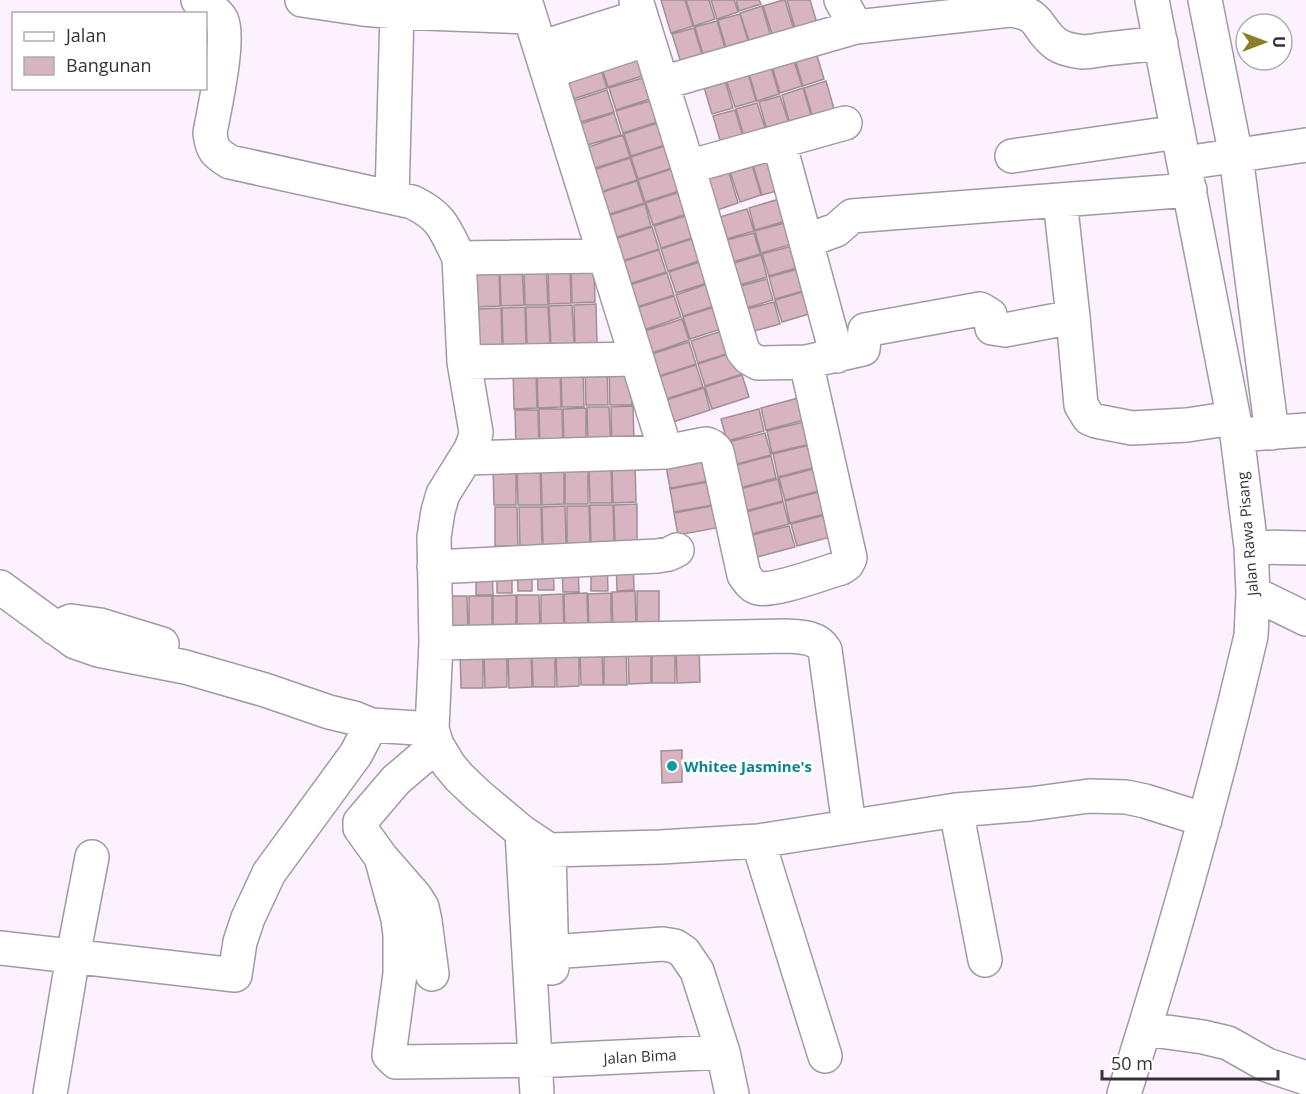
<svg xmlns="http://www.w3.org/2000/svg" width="1306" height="1094" viewBox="0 0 1306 1094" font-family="'Open Sans',sans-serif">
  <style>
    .building { fill: #d8b3c0; stroke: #a09095; stroke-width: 1.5 }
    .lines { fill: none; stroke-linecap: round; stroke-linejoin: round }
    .minor-casing { stroke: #a299a5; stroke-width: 36 }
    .minor { stroke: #fff; stroke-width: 33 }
    .culture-dot { fill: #0f9aa8; stroke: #fff; stroke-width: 2 }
    .labels { text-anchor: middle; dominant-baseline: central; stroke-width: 6; stroke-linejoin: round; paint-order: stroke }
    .street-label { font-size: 15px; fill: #363237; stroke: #fff }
    .culture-label { font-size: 15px; font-weight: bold; fill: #0d838f; stroke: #fff; text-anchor: start }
  </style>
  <rect width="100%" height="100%" fill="#fcf2ff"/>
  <!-- building -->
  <path class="building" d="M661,0H685L693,26L671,33Z
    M686,0H709L715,19L694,26Z
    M711,0H734L738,12L717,19Z
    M736,0H759L761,4L739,11Z
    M783,0H785L796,37L775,43L763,6Z
    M787,0H810L819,30L797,36Z
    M762,6L773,44L752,50L740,13Z
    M740,14L751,51L729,58L718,20Z
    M717,21L728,58L706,65L695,27Z
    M694,28L705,65L684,72L672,34Z
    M813,42L824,79L803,86L792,49Z
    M790,49L802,86L780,93L769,56Z
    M638,53L645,75L608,87L601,65Z
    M768,57L779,94L757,101L746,63Z
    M745,63L756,101L735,107L723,70Z
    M600,67L607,88L570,100L563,79Z
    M722,70L733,108L712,114L701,77Z
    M646,77L653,98L616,110L609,88Z
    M826,81L837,119L815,125L804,88Z
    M803,88L814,125L792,132L782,95Z
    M607,90L614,112L577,123L570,102Z
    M780,96L792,133L770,140L759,102Z
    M653,100L660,121L623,133L616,111Z
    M757,103L769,140L747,147L736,109Z
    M735,110L746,147L724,154L713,116Z
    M614,113L621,135L584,146L577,125Z
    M661,122L668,144L631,156L624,134Z
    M623,135L630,157L592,169L586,148Z
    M668,145L675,167L638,179L631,157Z
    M773,151L784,189L762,195L751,158Z
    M630,158L637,180L600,192L593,170Z
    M750,158L761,195L740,202L728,165Z
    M727,166L738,203L717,210L706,172Z
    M675,168L682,190L645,202L638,180Z
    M637,181L644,203L607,215L600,193Z
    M683,191L690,213L653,225L646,203Z
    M786,197L792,219L755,230L749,208Z
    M645,204L651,226L614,238L607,216Z
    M747,209L754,231L716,242L710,220Z
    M691,214L698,236L661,248L654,226Z
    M792,221L799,242L761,253L755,231Z
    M652,227L659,249L622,261L615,239Z
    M754,233L760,254L722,265L716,243Z
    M698,237L705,259L668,271L661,249Z
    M800,244L806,265L769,276L762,254Z
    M659,250L666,272L629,284L622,262Z
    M761,255L767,277L729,288L724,266Z
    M706,260L713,281L676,293L669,272Z
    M594,263L595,302L572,303L571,264Z
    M570,264L571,303L549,304L548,265Z
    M546,265L548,305H525L524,266Z
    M522,266L524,305L501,306L500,267Z
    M499,267L500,306L477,307L476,268Z
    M806,267L813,288L775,299L769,277Z
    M667,273L674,295L637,307L630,285Z
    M767,279L773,300L736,311L730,289Z
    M713,282L720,304L683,316L676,295Z
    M813,289L819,311L782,322L775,300Z
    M674,296L681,317L644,330L637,308Z
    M774,302L780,324L743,334L736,312Z
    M596,304L597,344H575L574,305Z
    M572,305L574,344L551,345L549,306Z
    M721,305L727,327L690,339L683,317Z
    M525,307L526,346L503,347L502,308Z
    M526,307H548L550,346H527Z
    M501,308L502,347L480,348L478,309Z
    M682,319L689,340L652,353L645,331Z
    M728,329L735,351L698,363L691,341Z
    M689,342L696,364L659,376L652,354Z
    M735,352L742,374L705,386L698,364Z
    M631,365L632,405H610L609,366Z
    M696,365L703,387L666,399L659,377Z
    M607,366L608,405H586L585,367Z
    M583,367L584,407H562L561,368Z
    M536,368L537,408L514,409L513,369Z
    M537,368H560L561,407L538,408Z
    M742,375L749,397L712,409L705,387Z
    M704,388L710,410L673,422L666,400Z
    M798,398L804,420L766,430L761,408Z
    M633,406L634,445L612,446L611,407Z
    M587,407H609L611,446L588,447Z
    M586,408V447L564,448L563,409Z
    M539,409H562L563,448L540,449Z
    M759,409L764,431L727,441L721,419Z
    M515,410H538L539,449H516Z
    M804,422L810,444L772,453L767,431Z
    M765,433L771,455L733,465L728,442Z
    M810,445L816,467L778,477L773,454Z
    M771,456L776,478L739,488L733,466Z
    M704,459L708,481L670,488L666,466Z
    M611,463L612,503H590L589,464Z
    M635,463L636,502L613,503L612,464Z
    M540,465L541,505H518L517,466Z
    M541,465H564V504L542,505Z
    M565,465H588V504H565Z
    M493,466H516V505H494Z
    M817,468L822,490L785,500L779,478Z
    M778,479L783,501L745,511L740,489Z
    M708,482L712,505L674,512L670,489Z
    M823,491L828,513L790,523L785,501Z
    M783,502L789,524L751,534L746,512Z
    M637,504V544H615L614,505Z
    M590,505H613L614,544H591Z
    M565,506L566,545H543L542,507Z
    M567,506H589L590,545H567Z
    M712,506L716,528L678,535L674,513Z
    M495,507H517L518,546H495Z
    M519,507H541L542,546H520Z
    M829,514L834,536L797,546L791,524Z
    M789,526L795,547L757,557L752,535Z
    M616,560H633L634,590L617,591Z
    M591,562H607L608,591H591Z
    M537,563H553L554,590H538Z
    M517,565H532V591H518Z
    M562,565H578L579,592H563Z
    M476,566H492L493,595H476Z
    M497,567H512V593H497Z
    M635,591L636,630L613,631L612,592Z
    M637,591H659V630L637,631Z
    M587,593L588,633H565L564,594Z
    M611,593V632L589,633L588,594Z
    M563,594L564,634H541V595Z
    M516,595V635H493V596Z
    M517,595H539L540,634L517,635Z
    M445,596H467L468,635L445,636Z
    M469,596H492V635H469Z
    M675,643V683H652V644Z
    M676,643H699L700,682L677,683Z
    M628,644H651V683L629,684Z
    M602,646L603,685H581L580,647Z
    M604,646H626L627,685H604Z
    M555,647V687H533L532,648Z
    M579,647V686L557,687L556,648Z
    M531,648L532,687L509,688L508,649Z
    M460,649H483V688H461Z
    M484,649H507V687L485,688Z
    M682,750V782L662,783L661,751Z"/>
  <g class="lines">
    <defs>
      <path id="minor" d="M198,0C207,6 218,12 222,21C230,40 214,110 210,133C212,150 215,153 230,162L412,202C442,216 445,229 459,258
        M302,0L363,9L397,12L530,17
        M525,0L666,452
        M636,0L688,167L743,351L749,358L758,363L806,362L863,349L865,330L980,309L990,315L992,328L1005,330L1073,317L1081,405L1089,418L1096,421L1132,428L1187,425L1233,418
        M1205,0L1236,156L1272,433
        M856,27L1010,10C1043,14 1035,28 1056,44C1063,49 1074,51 1083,52C1090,52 1098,50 1106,49C1124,47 1142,45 1161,43
        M540,48L641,16
        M548,72L648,39
        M662,83L856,27L841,0
        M779,142L837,356
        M1012,156L1178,132
        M1185,163L1306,145
        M688,167L845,123
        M392,197L397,12
        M1060,200L1073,317
        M806,241L836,230L852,216L1190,190
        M605,256L459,258L464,362L476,432L475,438L471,449L443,494L438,511L434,537L436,643L432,729L437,745L449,765L459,777L479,796L522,832L549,850L661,847L758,841L956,810L1030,804L1089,796L1126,797L1145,801L1205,820
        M464,362L637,359
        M1250,434L1306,430
        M466,458L666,452L706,444C711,445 714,447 717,452L744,575C748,580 751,586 758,588C774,592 823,573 841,568L847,564L850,558L806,362
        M1251,547L1306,548
        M434,567L657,556L669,554L677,550
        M0,587L75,642L98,650L185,667L265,690L329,712L354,718L371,725L432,729
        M1253,593L1306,619
        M55,628L71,621L100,625L162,644
        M436,643L785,636C799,637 817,636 825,650L849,826
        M956,810L985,960
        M522,832L537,1094
        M758,841L825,1056
        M549,850L552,968
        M381,857L398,919L400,935V974L389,1055L396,1062L557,1060L723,1052
        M0,948L235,975L240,942L248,918L269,873L356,754L371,725
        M551,952L663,944L675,946L684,952L697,971L723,1052L732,1094
        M432,974L425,921L422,907L415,896L381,857L360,828V822L396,780L437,745
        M1145,1029L1203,1037L1228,1043L1267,1065L1306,1078
        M50,1094L73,956L92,857
        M1124,1094C1172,943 1215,790 1251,636L1253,593L1251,547L1237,435L1152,0"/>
    </defs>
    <!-- minor casing -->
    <use href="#minor" class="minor-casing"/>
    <!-- minor -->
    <use href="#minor" class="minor"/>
  </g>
  <!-- markers -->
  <circle class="culture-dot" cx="672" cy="766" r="6"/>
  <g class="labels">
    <!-- street labels -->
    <g class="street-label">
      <text transform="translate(1247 534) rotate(-95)">Jalan Rawa Pisang</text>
      <text transform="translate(640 1056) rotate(-3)">Jalan Bima</text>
    </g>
    <!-- culture labels -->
    <g class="culture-label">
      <text x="684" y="766">Whitee Jasmine's</text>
    </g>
  </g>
  <!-- legend -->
  <rect x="12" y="12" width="195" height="78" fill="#ffffff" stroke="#afadaf" stroke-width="1.5"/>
  <rect x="24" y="32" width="30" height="9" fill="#ffffff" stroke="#afadaf" stroke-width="1.5"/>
  <text x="66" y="42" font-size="18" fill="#363237">Jalan</text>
  <rect x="24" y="57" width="30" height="18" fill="#d8b3c0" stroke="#afadaf" stroke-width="1.5"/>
  <text x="66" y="72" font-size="18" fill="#363237">Bangunan</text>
  <!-- north arrow -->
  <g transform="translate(1264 42) rotate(90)"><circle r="28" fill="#ffffff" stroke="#afadaf" stroke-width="1.5"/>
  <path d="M0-4.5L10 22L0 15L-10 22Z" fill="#8a7f26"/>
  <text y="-9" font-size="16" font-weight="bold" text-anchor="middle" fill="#363237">U</text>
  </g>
  <!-- scale -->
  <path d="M1102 1070v9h176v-9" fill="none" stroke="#363237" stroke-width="3"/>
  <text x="1111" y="1070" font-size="18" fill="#363237" stroke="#ffffff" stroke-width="4.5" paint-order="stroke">50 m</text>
</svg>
